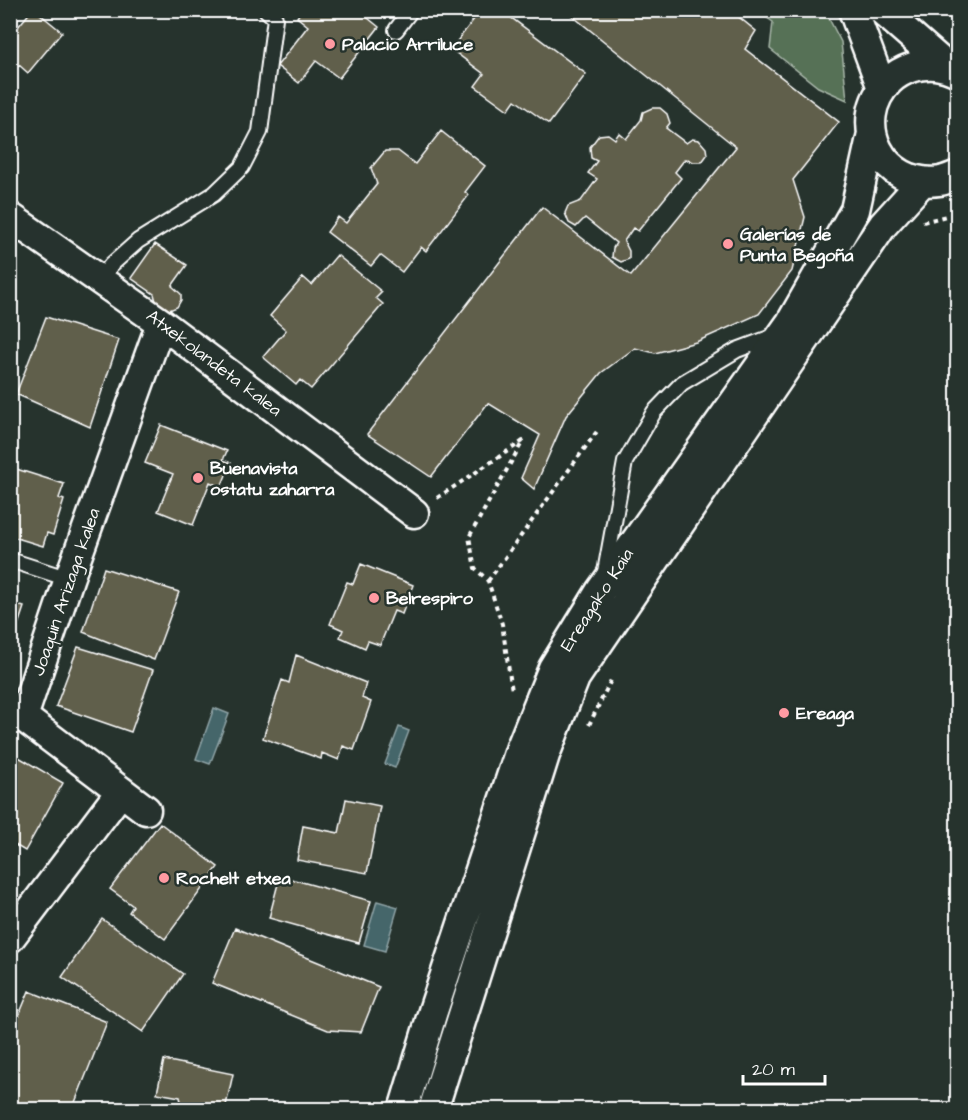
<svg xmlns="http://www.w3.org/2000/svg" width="968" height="1120" viewBox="0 0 968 1120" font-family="'Architects Daughter',sans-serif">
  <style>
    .green { fill: #567157; stroke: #aab8ab; stroke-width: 1.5 }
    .water { fill: #44666a; stroke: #8fa3a6; stroke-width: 1.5 }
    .building { fill: #615e4b; stroke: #fff; stroke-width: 1.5 }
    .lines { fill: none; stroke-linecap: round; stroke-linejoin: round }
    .lane-casing { stroke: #fff; stroke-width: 18 }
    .street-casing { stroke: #fff; stroke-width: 33 }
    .path { stroke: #fff; stroke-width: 4; stroke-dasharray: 4.5 4.5; stroke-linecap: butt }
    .lane { stroke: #26332d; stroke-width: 14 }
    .street { stroke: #26332d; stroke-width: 28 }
    .poi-dot { fill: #ff9aa2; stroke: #26332d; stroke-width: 2 }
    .labels { text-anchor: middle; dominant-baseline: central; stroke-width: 5; stroke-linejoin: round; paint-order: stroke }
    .poi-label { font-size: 18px; font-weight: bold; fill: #fff; stroke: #26332d; text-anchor: start }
    .street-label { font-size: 18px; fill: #fff; stroke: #26332d }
  </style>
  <rect width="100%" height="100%" fill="#26332d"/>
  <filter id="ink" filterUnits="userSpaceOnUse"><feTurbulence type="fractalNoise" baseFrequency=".0167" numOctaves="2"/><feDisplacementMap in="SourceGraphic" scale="12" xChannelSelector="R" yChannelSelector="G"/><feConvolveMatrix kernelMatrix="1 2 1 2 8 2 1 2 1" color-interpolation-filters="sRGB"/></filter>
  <g filter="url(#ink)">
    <!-- green -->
    <path class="green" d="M757,11H825L841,42L847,100L818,87L770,49L773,22Z"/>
    <!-- water -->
    <path class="water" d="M214,708L229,714L210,764L196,759Z
      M399,727L409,731L395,768L385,764Z
      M377,901L398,907L385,951L364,945Z"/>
    <!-- building -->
    <path class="building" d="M32,10H35L62,32L28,73L19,65L10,76V33L12,34Z
      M302,10H358L379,27L339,78L316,61L299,83L277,66L308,26L297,17Z
      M481,10H501L586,74L549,124L515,100L508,110L475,86L484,74L451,49Z
      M565,10H730L756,31L745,49L839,122L793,180L805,217L792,271L759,314L696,342L655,353L635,348L601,373L566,416L534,489L521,478L540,435L488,403L431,477L367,434L542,207L631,276L736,147Z
      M652,108H660L667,114L670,123L666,128L686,143L692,139L699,140L706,148L707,155L702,162H693L685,159L675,172L681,178L638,231L633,228L624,241L629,251V259L621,262L612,257L613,248L616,243L585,218L576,227L569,223L565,213L568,206L581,201L597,179L588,173L597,161L591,158L590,147L599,135L608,134L615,139L619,133L626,139L641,120L643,112Z
      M441,131L485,166L465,192L469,195L426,251L421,247L402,272L380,255L371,266L327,232L338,217L346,223L377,184L371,168L385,151H398L415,164Z
      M155,244L187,265L172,286L181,294V300L177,307L167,311L157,305L154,294L131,278Z
      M337,255L382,292L376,298L383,304L311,389L300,380L296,385L263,357L286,330L270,316L303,277L312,285Z
      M46,317L119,340L90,427L16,394Z
      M161,425L227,451L223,460L231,463L221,487L210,482L193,525L158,511L173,474L145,463Z
      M10,467L64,484L59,498L64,500L53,535L47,533L43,546L10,536Z
      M361,564L413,585L402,614L394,611L380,645L368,641L365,648L340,637L343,630L330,624L347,582L353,584Z
      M104,568L179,592L154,660L83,632Z
      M10,603L24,607L10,649Z
      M78,647L153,670L131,732L56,706Z
      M296,655L366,683L362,698L371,702L354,750L343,746L339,760L322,753L321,759L263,738L282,680L289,683Z
      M10,752L63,783L25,851L10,842Z
      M346,799L380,806L367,873L297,860L303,826L339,833Z
      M160,823L218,867L165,939L129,912L133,906L110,889Z
      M280,876L371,901L359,943L269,918Z
      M102,919L183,974L143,1032L62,977Z
      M235,928L379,987L361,1032L328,1030L212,983Z
      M29,991L107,1022L72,1110H10V1037Z
      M164,1060L233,1074L225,1110H183L180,1097L157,1093Z"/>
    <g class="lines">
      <defs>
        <path id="lane" d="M396,30L411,10
          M100,280L111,265L138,241L214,194L242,167L260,132L275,18L266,10
          M10,560L69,579
          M605,572L625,462L654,412L682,383L737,350L777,335"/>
        <path id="street" d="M853,10L882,88
          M882,10L947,67
          M958,72C941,64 930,63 913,67C904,70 895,75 889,81C848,122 883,189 940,181C946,180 952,177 958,175
          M10,217L161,323L414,513
          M146,810L23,717L69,579L161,323
          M10,938L121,791
          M403,1110L433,1011L521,747L553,668L601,590L791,322L855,210L872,133
          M433,1110L545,755L575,678L883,225L923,181"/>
      </defs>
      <!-- lane casing -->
      <use href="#lane" class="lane-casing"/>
      <!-- street casing -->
      <use href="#street" class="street-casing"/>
      <!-- path -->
      <path class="path" d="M955,10L958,13
        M923,222L958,213
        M437,498L523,441L469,537L475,568L488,581L502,624L512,691
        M488,581L598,430
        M589,725L612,678"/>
      <!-- lane -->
      <use href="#lane" class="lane"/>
      <!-- street -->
      <use href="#street" class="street"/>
    </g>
  </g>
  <!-- markers -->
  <g class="poi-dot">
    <circle cx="330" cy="44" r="6"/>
    <circle cx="728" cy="244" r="6"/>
    <circle cx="198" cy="478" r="6"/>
    <circle cx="374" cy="598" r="6"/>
    <circle cx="784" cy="713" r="6"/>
    <circle cx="164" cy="878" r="6"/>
  </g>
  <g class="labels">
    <!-- poi labels -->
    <g class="poi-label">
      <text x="342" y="44">Palacio Arriluce</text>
      <text x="740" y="234">Galerías de<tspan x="740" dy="21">Punta Begoña</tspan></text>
      <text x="210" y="468">Buenavista<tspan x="210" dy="21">ostatu zaharra</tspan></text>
      <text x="386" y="598">Belrespiro</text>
      <text x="796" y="713">Ereaga</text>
      <text x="176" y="878">Rochelt etxea</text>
    </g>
    <!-- street labels -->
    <g class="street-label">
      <text transform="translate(214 363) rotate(37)">Atxekolandeta kalea</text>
      <text transform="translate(66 592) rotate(-71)">Joaquin Arizaga kalea</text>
      <text transform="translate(597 600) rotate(-57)">Ereagako Kaia</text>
    </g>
  </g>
  <!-- margin -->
  <rect width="968" height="1120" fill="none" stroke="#26332d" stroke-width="36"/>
  <rect x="18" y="18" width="932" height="1084" fill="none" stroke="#fff" stroke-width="2" filter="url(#ink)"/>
  <!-- scale -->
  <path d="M743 1075v9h82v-9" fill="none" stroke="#ffffff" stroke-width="3"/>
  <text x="752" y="1075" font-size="18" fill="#ffffff" stroke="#26332d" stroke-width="4.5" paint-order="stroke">20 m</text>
</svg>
